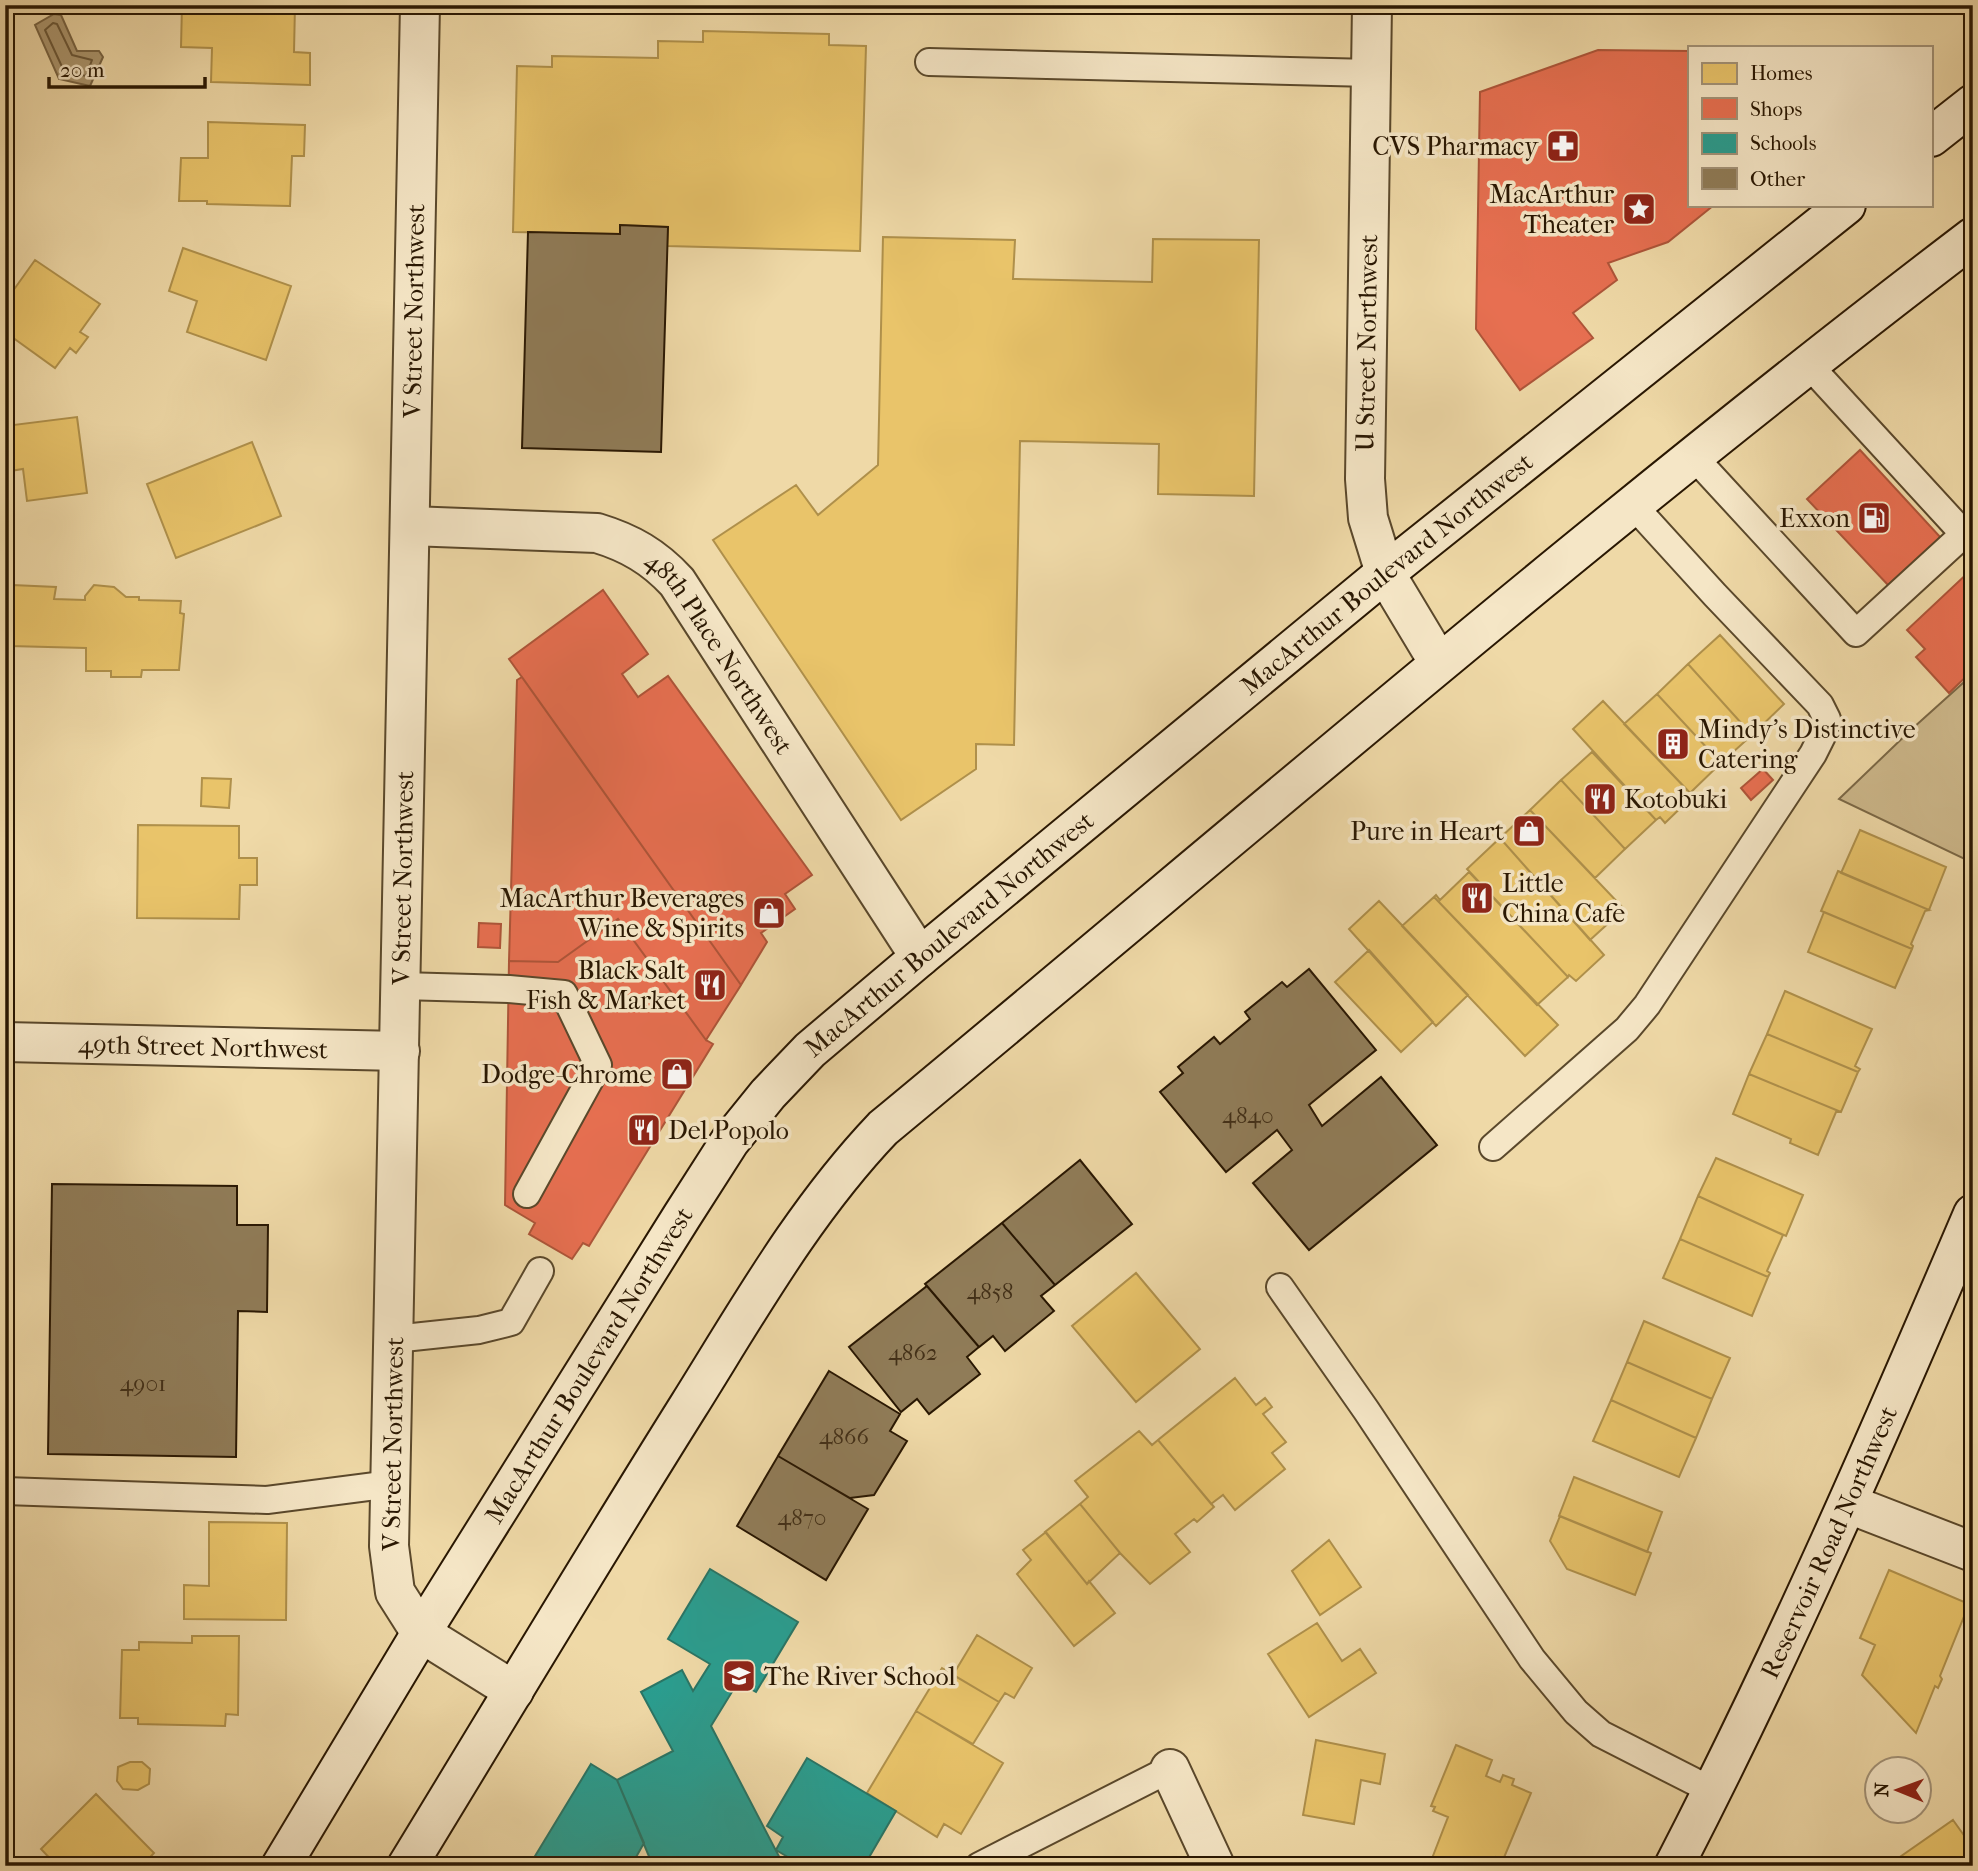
<svg xmlns="http://www.w3.org/2000/svg" width="1978" height="1871" viewBox="0 0 1978 1871" font-family="'IM FELL French Canon',serif">
  <style>
    .green { fill: #cdb88b; stroke: #7b6846; stroke-width: 2 }
    .water { fill: #ac976f; stroke: #786443; stroke-width: 2 }
    .homes { fill: #e9c46a; stroke: #af904b; stroke-width: 2 }
    .shops { fill: #e76f51; stroke: #ae5539; stroke-width: 2 }
    .schools { fill: #2a9d8f; stroke: #2a7565; stroke-width: 2 }
    .lines { fill: none; stroke-linecap: round; stroke-linejoin: round }
    .shore { stroke: #6a5738; stroke-width: 2 }
    .building { fill: #907c58; stroke: #291702; stroke-width: 2 }
    .service-casing { stroke: #5a482b; stroke-width: 30 }
    .minor-casing { stroke: #5a482b; stroke-width: 42 }
    .secondary-casing { stroke: #291702; stroke-width: 42 }
    .service { stroke: #f5e6c6; stroke-width: 26 }
    .minor { stroke: #f5e6c6; stroke-width: 38 }
    .secondary { stroke: #f5e6c6; stroke-width: 38 }
    .labels { text-anchor: middle; dominant-baseline: central; stroke-width: 7; stroke-linejoin: round; paint-order: stroke }
    .number-label { font-size: 23px; fill: #433018 }
    .poi-label { font-size: 26px; fill: #291702; stroke: #f5e6c6; text-anchor: end }
    .street-label { font-size: 26px; fill: #291702; stroke: #f5e6c6 }
  </style>
  <rect width="100%" height="100%" fill="#efd9a7"/>
  <filter id="stains"><feTurbulence type="fractalNoise" baseFrequency=".00286" numOctaves="4"/><feColorMatrix values="0 0 0 0 .2 0 0 0 0 .09 0 0 0 0 .02 0 0 0 .5 -.17"/></filter>
  <radialGradient id="worn" r=".72"><stop offset=".6" stop-color="#630" stop-opacity="0"/><stop offset="1" stop-color="#630" stop-opacity=".3"/></radialGradient>
  <!-- green -->
  <path class="green" d="M1973,674V863L1839,799L1913,728Z"/>
  <!-- water -->
  <path class="water" d="M54,14L61,15L77,51H99L103,57L90,86L59,79L35,25Z"/>
  <!-- homes -->
  <path class="homes" d="M182,5H295L294,52L310,53V85L211,82L212,48L181,47Z
    M703,31L829,34V45L866,46L860,251L667,246L668,227L620,225V234L513,232L517,66L552,67V56L658,58V41L703,42Z
    M208,122L305,125L304,156H292L290,206L207,204V201H179L181,158H208Z
    M883,237L1015,240L1013,279L1152,282L1153,239L1259,240L1254,496L1158,494L1159,444L1020,441L1014,745L976,744V769L901,820L713,540L796,485L818,515L878,465Z
    M183,248L291,286L266,360L187,332L197,301L169,291Z
    M35,260L100,304L80,332L88,337L76,353L70,348L55,368L5,332V302Z
    M77,417L87,493L27,501L23,469L10,471L5,426Z
    M252,442L281,516L176,558L147,484Z
    M12,585L56,587L54,599L85,600V596L94,585L114,587L126,597H139V600L181,601L180,613L184,614L179,670H142L141,677H111V671H86V648L10,646L11,632L5,628V605L12,598Z
    M1720,635L1784,704L1752,735L1688,664Z
    M1688,664L1752,735L1721,763L1657,694Z
    M1657,694L1721,763L1690,793L1624,724Z
    M1603,701L1693,796L1665,823L1660,817L1656,820L1573,729Z
    M1592,752L1656,820L1625,849L1561,780Z
    M202,778L231,779L229,808L201,806Z
    M1561,780L1625,849L1595,878L1530,810Z
    M1530,810L1624,909L1590,940L1500,838Z
    M138,825L239,826V858H257V885H240L239,919L137,918Z
    M1860,830L1946,867L1929,910L1841,873Z
    M1500,838L1604,955L1576,981L1569,975L1568,977L1467,869Z
    M1838,871L1929,910L1925,911L1911,944L1913,946L1912,949L1821,911Z
    M1469,872L1568,977L1537,1005L1434,897L1436,895L1440,900Z
    M1434,897L1558,1025L1525,1056L1402,926Z
    M1379,901L1468,995L1436,1026L1349,929Z
    M1824,912L1912,949L1895,988L1808,952Z
    M1369,950L1433,1022L1401,1052L1335,982Z
    M1785,991L1872,1029L1855,1066L1860,1069L1858,1072L1767,1034Z
    M1767,1034L1858,1072L1841,1112L1749,1074Z
    M1749,1074L1841,1112H1836L1818,1155L1790,1143L1791,1139L1733,1114Z
    M1716,1158L1803,1195L1786,1236L1698,1196Z
    M1698,1196L1783,1235L1767,1271L1770,1273L1768,1277L1680,1239Z
    M1680,1239L1768,1277L1752,1316L1663,1278Z
    M1136,1273L1200,1349L1136,1402L1072,1326Z
    M1644,1321L1730,1358L1712,1399L1627,1362Z
    M1627,1362L1712,1399L1696,1438L1611,1400Z
    M1235,1378L1256,1405L1265,1398L1272,1407L1263,1414L1286,1442L1272,1453L1285,1469L1235,1510L1223,1495L1211,1504L1158,1440Z
    M1611,1400L1696,1438L1679,1477L1593,1441Z
    M1139,1431L1152,1445L1158,1440L1214,1507L1197,1522L1194,1519L1175,1534L1190,1552L1150,1584L1120,1553L1080,1504L1088,1497L1075,1481Z
    M1574,1477L1662,1512L1647,1552L1559,1516Z
    M1080,1504L1120,1553L1087,1584L1045,1532Z
    M1560,1516L1651,1553L1635,1595L1567,1569L1550,1541Z
    M209,1522L287,1523L286,1620L184,1619V1585L209,1586Z
    M1046,1532L1087,1584L1089,1581L1115,1613L1074,1646L1017,1574L1031,1560L1023,1550Z
    M1329,1540L1361,1587L1320,1615L1292,1571Z
    M1889,1570L1969,1604L1940,1676L1942,1679L1938,1688L1935,1686L1916,1733L1862,1675L1875,1645L1860,1638Z
    M1317,1623L1342,1661L1360,1649L1376,1673L1309,1717L1268,1654Z
    M977,1635L1032,1668L1014,1698L1005,1693L999,1702L953,1675Z
    M192,1636H239L238,1715L226,1714L225,1726L138,1724V1718H120L122,1650H139V1642L192,1643Z
    M942,1668L999,1702L973,1744L916,1711Z
    M916,1711L1003,1763L961,1834L944,1824L937,1837L867,1793Z
    M1316,1740L1385,1754L1380,1784L1361,1780L1354,1824L1303,1815Z
    M1456,1745L1492,1760L1486,1776L1500,1782L1503,1775L1514,1779L1512,1785L1531,1793L1503,1860L1496,1857L1492,1866H1439L1431,1861L1448,1817L1433,1811L1435,1807L1431,1806Z
    M130,1762H142L150,1769L149,1784L138,1790L123,1789L117,1781L118,1767Z
    M96,1794L154,1853L142,1866H57L41,1849Z
    M1953,1820L1973,1848V1866H1902L1897,1859Z"/>
  <!-- shops -->
  <path class="shops" d="M1598,50L1689,51V205H1714L1668,242L1608,263L1617,280L1573,313L1593,338L1520,390L1476,329L1480,92Z
    M1860,450L1941,538L1889,586L1807,499Z
    M1973,568V670L1949,693L1916,657L1925,649L1907,630Z
    M603,590L648,654L622,674L638,697L668,676L812,875L785,894L795,909L761,933L767,942L741,985L509,659Z
    M522,677L741,985L706,1040L618,919L558,962L509,961L517,680Z
    M1763,769L1773,780L1751,800L1741,788Z
    M618,919L706,1040L713,1044L589,1246L583,1243L572,1259L529,1234L535,1223L505,1205L509,961L558,962Z
    M479,923L501,924L500,948L478,947Z"/>
  <!-- schools -->
  <path class="schools" d="M710,1569L798,1622L756,1692L738,1682L711,1726L784,1866H653L617,1780L673,1751L641,1692L682,1670L693,1691L710,1664L668,1639Z
    M807,1758L896,1811L864,1866H803L776,1850L783,1837L767,1826Z
    M591,1764L617,1780L644,1843L631,1866H529Z"/>
  <g class="lines">
    <!-- shore -->
    <path class="shore" d="M53,23L57,24L72,55L92,60L86,76L64,71L45,30Z"/>
  </g>
  <!-- building -->
  <path class="building" d="M620,225L668,227L661,452L522,448L528,232L620,234Z
    M1309,969L1376,1050L1309,1105L1322,1126L1381,1077L1437,1145L1309,1250L1253,1183L1292,1150L1277,1130L1226,1172L1160,1092L1183,1073L1178,1067L1214,1037L1220,1044L1250,1019L1245,1012L1282,982L1287,987Z
    M1080,1160L1132,1224L1055,1285L1002,1223Z
    M52,1184L237,1186V1225H268L267,1312L238,1311L236,1457L48,1454Z
    M1002,1223L1055,1285L1041,1296L1054,1311L1005,1351L993,1336L979,1347L925,1284Z
    M927,1286L979,1347L967,1357L980,1374L929,1414L917,1399L901,1412L849,1347Z
    M829,1371L900,1414L890,1431L907,1441L874,1495L850,1498L778,1456Z
    M778,1456L868,1509L826,1580L737,1526Z"/>
  <g class="lines">
    <defs>
      <path id="service" d="M929,62L1371,73
        M1693,456L1856,633L1964,534L1807,363
        M401,986L509,989L564,994L598,1065L527,1194
        M1493,1147L1627,1029L1647,1005L1813,754L1825,730L1827,719L1820,705L1715,595L1633,505
        M1280,1287L1366,1410L1532,1659L1576,1712L1601,1734L1713,1791
        M394,1339L479,1330L511,1322L540,1271
        M5,1491L267,1500L391,1484
        M979,1866L1170,1769"/>
      <g id="minor">
        <path d="M420,5L389,1546L395,1592L421,1633L514,1691"/>
        <path d="M1372,5L1365,479L1368,518L1385,573L1439,663"/>
        <path id="s1" d="M410,526L597,533C630,543 654,557 677,582L920,957"/>
        <path id="s2" d="M5,1042L400,1051"/>
        <path d="M1849,1504L1973,1552"/>
        <path d="M1170,1769L1215,1866"/>
      </g>
      <g id="secondary">
        <path d="M1931,137L1973,104"/>
        <path id="s3" d="M281,1866L421,1633L682,1216L730,1141L768,1094L810,1050L920,957L1385,573L1846,205"/>
        <path d="M407,1866C501,1712 593,1558 689,1405C749,1309 804,1211 883,1128C1244,829 1599,522 1973,237"/>
        <path id="s4" d="M1674,1866C1784,1653 1879,1434 1973,1214"/>
      </g>
    </defs>
    <!-- service casing -->
    <use href="#service" class="service-casing"/>
    <!-- minor casing -->
    <use href="#minor" class="minor-casing"/>
    <!-- secondary casing -->
    <use href="#secondary" class="secondary-casing"/>
    <!-- service -->
    <use href="#service" class="service"/>
    <!-- minor -->
    <use href="#minor" class="minor"/>
    <!-- secondary -->
    <use href="#secondary" class="secondary"/>
  </g>
  <!-- icons -->
  <defs>
    <symbol id="pharmacy-square" viewBox="-11 -11 22 22"><rect x="-9" y="-9" width="18" height="18" rx="4" fill="#8f2418" stroke="#f5e6c6"/><path d="M-2-6h4v4h4v4h-4v4h-4v-4h-4v-4h4Z" fill="#fff"/></symbol>
    <symbol id="sight-square" viewBox="-11 -11 22 22"><rect x="-9" y="-9" width="18" height="18" rx="4" fill="#8f2418" stroke="#f5e6c6"/><path d="M0-6L1.8-2.2L6-1.7L2.9 1.2L3.7 5.4L0 3.3L-3.7 5.4L-2.9 1.2L-6-1.7L-1.8-2.2Z" fill="#fff"/></symbol>
    <symbol id="fuel-square" viewBox="-11 -11 22 22"><rect x="-9" y="-9" width="18" height="18" rx="4" fill="#8f2418" stroke="#f5e6c6"/><path d="M-5.5-6h7V0h2V4h1.3V-2.5L3-4.5l.8-.8L6-3V5H2.5V1h-1V6h-7ZM-4.2-4.7v3.2H.2V-4.7Z" fill="#fff"/></symbol>
    <symbol id="building-square" viewBox="-11 -11 22 22"><rect x="-9" y="-9" width="18" height="18" rx="4" fill="#8f2418" stroke="#f5e6c6"/><path d="M-4-6H4V6H1V3H-1V6H-4ZM-2.5-4.3h1.7v1.8h-1.7ZM.8-4.3h1.7v1.8H.8ZM-2.5-1h1.7V.8h-1.7ZM.8-1h1.7V.8H.8Z" fill="#fff"/></symbol>
    <symbol id="restaurant-square" viewBox="-11 -11 22 22"><rect x="-9" y="-9" width="18" height="18" rx="4" fill="#8f2418" stroke="#f5e6c6"/><path d="M-5-6h1v4h1v-4h1v4h1v-4h1v5L-1.5 .5V6h-2V.5L-5-1ZM5-6V6H3V1.5H1.5Q1.5-4 5-6Z" fill="#fff"/></symbol>
    <symbol id="shop-square" viewBox="-11 -11 22 22"><rect x="-9" y="-9" width="18" height="18" rx="4" fill="#8f2418" stroke="#f5e6c6"/><path d="M-5-2.5h2.3a2.7 3.5 0 0 1 5.4 0H5L5.5 6h-11ZM-1.5-2.5h3a1.5 2.3 0 0 0-3 0Z" fill="#fff"/></symbol>
    <symbol id="school-square" viewBox="-11 -11 22 22"><rect x="-9" y="-9" width="18" height="18" rx="4" fill="#8f2418" stroke="#f5e6c6"/><path d="M0-5L7-2L0 1L-7-2ZM-4 1L0 2.5L4 1V4Q0 6-4 4Z" fill="#fff"/></symbol>
  </defs>
  <g fill-rule="evenodd">
    <use href="#pharmacy-square" x="1544" y="127" width="38" height="38"/>
    <use href="#sight-square" x="1620" y="190" width="38" height="38"/>
    <use href="#fuel-square" x="1855" y="499" width="38" height="38"/>
    <use href="#building-square" x="1654" y="725" width="38" height="38"/>
    <use href="#restaurant-square" x="1581" y="780" width="38" height="38"/>
    <use href="#shop-square" x="1510" y="812" width="38" height="38"/>
    <use href="#restaurant-square" x="1458" y="879" width="38" height="38"/>
    <use href="#shop-square" x="750" y="894" width="38" height="38"/>
    <use href="#restaurant-square" x="691" y="966" width="38" height="38"/>
    <use href="#shop-square" x="658" y="1055" width="38" height="38"/>
    <use href="#restaurant-square" x="625" y="1111" width="38" height="38"/>
    <use href="#school-square" x="720" y="1657" width="38" height="38"/>
  </g>
  <g class="labels">
    <!-- number labels -->
    <g class="number-label">
      <text x="1248" y="1115">4840</text>
      <text x="990" y="1291">4858</text>
      <text x="913" y="1352">4862</text>
      <text x="143" y="1383">4901</text>
      <text x="844" y="1436">4866</text>
      <text x="802" y="1517">4870</text>
    </g>
    <!-- poi labels -->
    <g class="poi-label">
      <text x="1538" y="146">CVS Pharmacy</text>
      <text x="1614" y="194">MacArthur<tspan x="1614" dy="30">Theater</tspan></text>
      <text x="1850" y="518">Exxon</text>
      <text x="1698" y="729" text-anchor="start">Mindy's Distinctive<tspan x="1698" dy="30">Catering</tspan></text>
      <text x="1624" y="799" text-anchor="start">Kotobuki</text>
      <text x="1504" y="831">Pure in Heart</text>
      <text x="1502" y="883" text-anchor="start">Little<tspan x="1502" dy="30">China Cafe</tspan></text>
      <text x="744" y="898">MacArthur Beverages<tspan x="744" dy="30">Wine &amp; Spirits</tspan></text>
      <text x="686" y="970">Black Salt<tspan x="686" dy="30">Fish &amp; Market</tspan></text>
      <text x="652" y="1074">Dodge-Chrome</text>
      <text x="668" y="1130" text-anchor="start">Del Popolo</text>
      <text x="764" y="1676" text-anchor="start">The River School</text>
    </g>
    <!-- street labels -->
    <g class="street-label">
      <text transform="translate(414 311) rotate(-89)">V Street Northwest</text>
      <text transform="translate(1367 343) rotate(-89)">U Street Northwest</text>
      <text stroke="none"><textPath href="#s3" startOffset="1722">MacArthur Boulevard Northwest</textPath></text>
      <text stroke="none"><textPath href="#s1" startOffset="364">48th Place Northwest</textPath></text>
      <text transform="translate(403 878) rotate(-89)">V Street Northwest</text>
      <text stroke="none"><textPath href="#s3" startOffset="1155">MacArthur Boulevard Northwest</textPath></text>
      <text stroke="none"><textPath href="#s2" startOffset="198">49th Street Northwest</textPath></text>
      <text stroke="none"><textPath href="#s3" startOffset="588">MacArthur Boulevard Northwest</textPath></text>
      <text transform="translate(393 1444) rotate(-89)">V Street Northwest</text>
      <text stroke="none"><textPath href="#s4" startOffset="359">Reservoir Road Northwest</textPath></text>
    </g>
  </g>
  <!-- margin -->
  <rect width="1978" height="1871" fill="none" stroke="#efd9a7" stroke-width="28"/>
  <rect x="7" y="7" width="1964" height="1857" fill="none" stroke="#291702" stroke-width="3.5"/>
  <rect x="14" y="14" width="1950" height="1843" fill="none" stroke="#291702" stroke-width="2"/>
  <!-- legend -->
  <rect x="1688" y="46" width="245" height="161" fill="#f5e6c6" stroke="#a39378" stroke-width="2"/>
  <rect x="1702" y="63" width="35" height="21" fill="#e9c46a" stroke="#a39378" stroke-width="2"/>
  <text x="1750" y="80" font-size="21" fill="#291702">Homes</text>
  <rect x="1702" y="98" width="35" height="21" fill="#e76f51" stroke="#a39378" stroke-width="2"/>
  <text x="1750" y="116" font-size="21" fill="#291702">Shops</text>
  <rect x="1702" y="133" width="35" height="21" fill="#2a9d8f" stroke="#a39378" stroke-width="2"/>
  <text x="1750" y="150" font-size="21" fill="#291702">Schools</text>
  <rect x="1702" y="168" width="35" height="21" fill="#907c58" stroke="#a39378" stroke-width="2"/>
  <text x="1750" y="186" font-size="21" fill="#291702">Other</text>
  <!-- north arrow -->
  <g transform="translate(1898 1790) rotate(271)"><circle r="33" fill="#f5e6c6" stroke="#a39378" stroke-width="2"/>
  <path d="M0-5L12 26L0 18L-12 26Z" fill="#8f2418"/>
  <text y="-10" font-size="19" font-weight="bold" text-anchor="middle" fill="#291702">N</text>
  </g>
  <!-- scale -->
  <path d="M49 77v10h156v-10" fill="none" stroke="#291702" stroke-width="3.5"/>
  <text x="60" y="77" font-size="21" fill="#291702" stroke="#f5e6c6" stroke-width="5" paint-order="stroke">20 m</text>
  <rect width="100%" height="100%" filter="url(#stains)"/>
  <rect width="100%" height="100%" fill="url(#worn)"/>
</svg>
